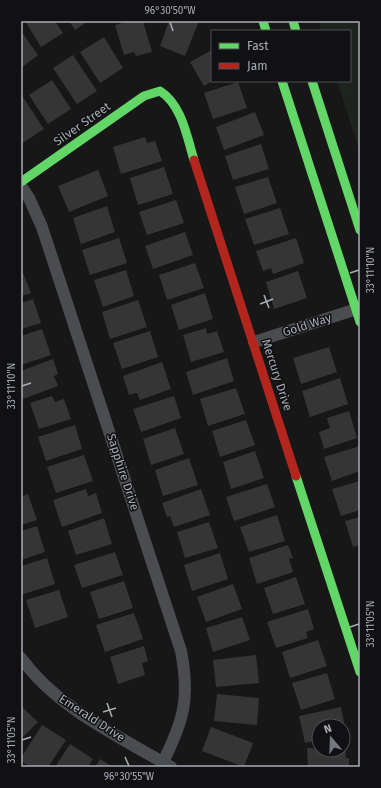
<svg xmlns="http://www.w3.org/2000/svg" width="381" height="788" viewBox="0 0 381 788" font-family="'Fira Sans',sans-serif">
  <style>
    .green { fill: #1d241e }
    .building { fill: #353536 }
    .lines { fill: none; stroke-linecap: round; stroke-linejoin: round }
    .street { stroke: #4b4c50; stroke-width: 12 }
    .fast { stroke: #63d668; stroke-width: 9 }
    .jam { stroke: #b3261e; stroke-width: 9 }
    .ticks { fill: none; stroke: #a8adb8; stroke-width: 1.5 }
    .labels { text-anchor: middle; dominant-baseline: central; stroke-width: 3; stroke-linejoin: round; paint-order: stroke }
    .street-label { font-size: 12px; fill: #a8adb8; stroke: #111113 }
    .neatline { fill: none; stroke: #a8adb8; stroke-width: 1.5 }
    .ticks-label { font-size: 10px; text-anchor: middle; fill: #a8adb8 }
  </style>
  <rect width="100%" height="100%" fill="#171717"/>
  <!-- green -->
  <path class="green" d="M318,21H360V152L337,81H350V31H321Z"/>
  <!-- building -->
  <path class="building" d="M25,21H55L63,33L41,47Z
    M69,21H88L75,30Z
    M128,21H143L152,52L136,56L134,52L124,55L115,25Z
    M169,21H199L185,56L160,46Z
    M21,31L38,55L21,68Z
    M104,37L123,68L100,83L80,52Z
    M212,50V81L204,86L190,62Z
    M73,55L97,91L77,104L53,68Z
    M52,80L71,109L48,124L29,95Z
    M238,82L247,108L213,119L204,93Z
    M21,94L44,129L21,144Z
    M255,112L264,135L224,150L216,127Z
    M145,137L147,143L155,141L162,161L121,174L113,147Z
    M261,144L269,169L233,180L225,156Z
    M164,167L173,194L138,205L130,178Z
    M98,170L108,196L69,212L58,186Z
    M268,177L277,203L244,214L235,187Z
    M176,200L184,223L147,235L139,212Z
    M107,206L115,232L81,244L73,218Z
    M280,208L289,234L254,245L245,219Z
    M185,232L193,255L153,269L145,246Z
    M119,238L127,263L90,275L82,250Z
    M296,238L304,263L273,274L271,268L263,271L256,251Z
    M195,263L204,288L167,300L159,275Z
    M21,268L31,293L21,296Z
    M126,270L134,296L103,307L94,280Z
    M298,271L307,298L274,309L266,282Z
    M205,293L213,319L179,330L171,305Z
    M33,299L41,323L21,329V303Z
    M138,300L147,327L110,339L102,312Z
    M206,328L207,334L217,331L224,352L191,362L183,335Z
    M42,329L51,355L21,365V336Z
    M150,331L158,357L122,369L113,343Z
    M329,347L337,372L301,384L293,358Z
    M227,358L234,381L193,395L186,372Z
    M53,359L58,374L54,376L58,386L23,399L21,393V371Z
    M162,362L171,389L140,400L137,393L129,395L123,376Z
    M340,378L348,404L310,417L302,391Z
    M236,388L245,414L208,426L200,399Z
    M52,396L55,402L64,399L71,419L39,429L30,403Z
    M174,396L181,418L141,432L133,409Z
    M349,411L357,438L324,449L319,432L330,428L327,418Z
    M246,420L255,445L220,457L212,431Z
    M75,425L82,449L46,461L38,437Z
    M175,428L184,454L151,465L143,439Z
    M360,446V471L332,481L324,457Z
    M255,451L264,478L231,489L223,462Z
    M84,455L93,481L56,493L47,467Z
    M189,458L198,485L163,496L155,470Z
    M360,481V510L341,516L332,489Z
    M267,484L275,507L234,521L226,497Z
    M86,489L88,496L96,493L102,513L62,527L53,500Z
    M201,489L210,515L174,527L170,516L167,517L162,503Z
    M28,494L37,520L21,525V497Z
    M277,515L285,541L249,552L240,527Z
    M360,517V545L353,547L345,521Z
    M104,518L112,544L76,555L68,531Z
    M209,522L218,548L185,558L177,532Z
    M37,526L45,552L21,560V531Z
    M288,545L293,558L289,559L293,572L257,584L249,558Z
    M115,552L123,575L82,588L74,565Z
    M220,553L228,579L192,591L184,565Z
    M47,558L55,584L21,595V566Z
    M296,577L305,604L273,614L264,588Z
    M124,581L133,608L99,619L90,592Z
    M233,584L242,609L206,622L197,597Z
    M59,590L68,617L35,628L26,600Z
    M308,609L314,629L306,632L308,638L276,648L267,622Z
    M134,613L143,639L105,652L96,625Z
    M242,617L250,640L213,652L206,628Z
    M318,640L327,666L290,678L282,652Z
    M144,646L148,661L142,663L145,675L118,684L110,657Z
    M256,655L259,683L216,687L213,660Z
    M327,673L335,699L301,710L292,683Z
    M217,694L259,698L257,725L214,721Z
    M21,706L38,722L21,739Z
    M341,707L346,734H343V726H319V740L305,743L299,716Z
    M42,725L66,740L48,767H30L21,761V758Z
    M211,727L253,743L244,767L202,751Z
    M70,744L93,759L88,767H55Z
    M343,746H345L346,758H349V767H308L307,748L343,750Z
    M100,759L113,767H95Z"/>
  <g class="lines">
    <!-- street -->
    <path class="street" d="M21,186L29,198L42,227L181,651C190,698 184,720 163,762
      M254,342L360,308
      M21,658C58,709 119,736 171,767"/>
    <!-- fast -->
    <path class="fast" d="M263,21L266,31
      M293,21L296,31
      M282,81L360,322
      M312,81L360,230
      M21,182L144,96L160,91C182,105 187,137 194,160
      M296,476L360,672"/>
    <!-- jam -->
    <path class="jam" d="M194,160L296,476"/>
  </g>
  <!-- ticks -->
  <path class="ticks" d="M170,22L173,31M350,273L359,270M264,295L269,308M260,304L273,299M22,386L31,383M350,627L359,624M107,703L112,717M103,712L116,708M22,740L31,737M125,757L129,766"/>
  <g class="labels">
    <!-- street labels -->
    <g class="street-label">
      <text transform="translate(82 124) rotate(-35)">Silver Street</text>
      <text transform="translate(307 325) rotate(-18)">Gold Way</text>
      <text transform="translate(277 375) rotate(72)">Mercury Drive</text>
      <text transform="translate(123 472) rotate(72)">Sapphire Drive</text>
      <text transform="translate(92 718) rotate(33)">Emerald Drive</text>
    </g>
  </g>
  <!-- border -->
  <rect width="381" height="788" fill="none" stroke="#111113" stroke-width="44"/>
  <!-- legend -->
  <rect x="211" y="30" width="140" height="52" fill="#111113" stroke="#4d4f55"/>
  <rect x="219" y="43" width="20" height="6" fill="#63d668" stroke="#4d4f55"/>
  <text x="247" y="50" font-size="12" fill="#a8adb8">Fast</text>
  <rect x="219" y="63" width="20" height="6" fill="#b3261e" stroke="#4d4f55"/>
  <text x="247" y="70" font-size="12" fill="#a8adb8">Jam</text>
  <!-- north arrow -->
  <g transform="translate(331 738) rotate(341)"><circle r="19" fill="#111113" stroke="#4d4f55"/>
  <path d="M0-3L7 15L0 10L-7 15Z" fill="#757880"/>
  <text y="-6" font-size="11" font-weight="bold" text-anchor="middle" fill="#a8adb8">N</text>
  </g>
  <rect x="22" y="22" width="337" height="744" class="neatline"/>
  <g class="ticks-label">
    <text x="170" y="14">96°30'50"W</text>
    <text transform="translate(370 270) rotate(-90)" y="4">33°11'10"N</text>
    <text transform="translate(11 386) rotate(-90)" y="4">33°11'10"N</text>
    <text transform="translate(370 624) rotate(-90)" y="4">33°11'05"N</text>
    <text transform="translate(11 740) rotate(-90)" y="4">33°11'05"N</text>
    <text x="129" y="780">96°30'55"W</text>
  </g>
</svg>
